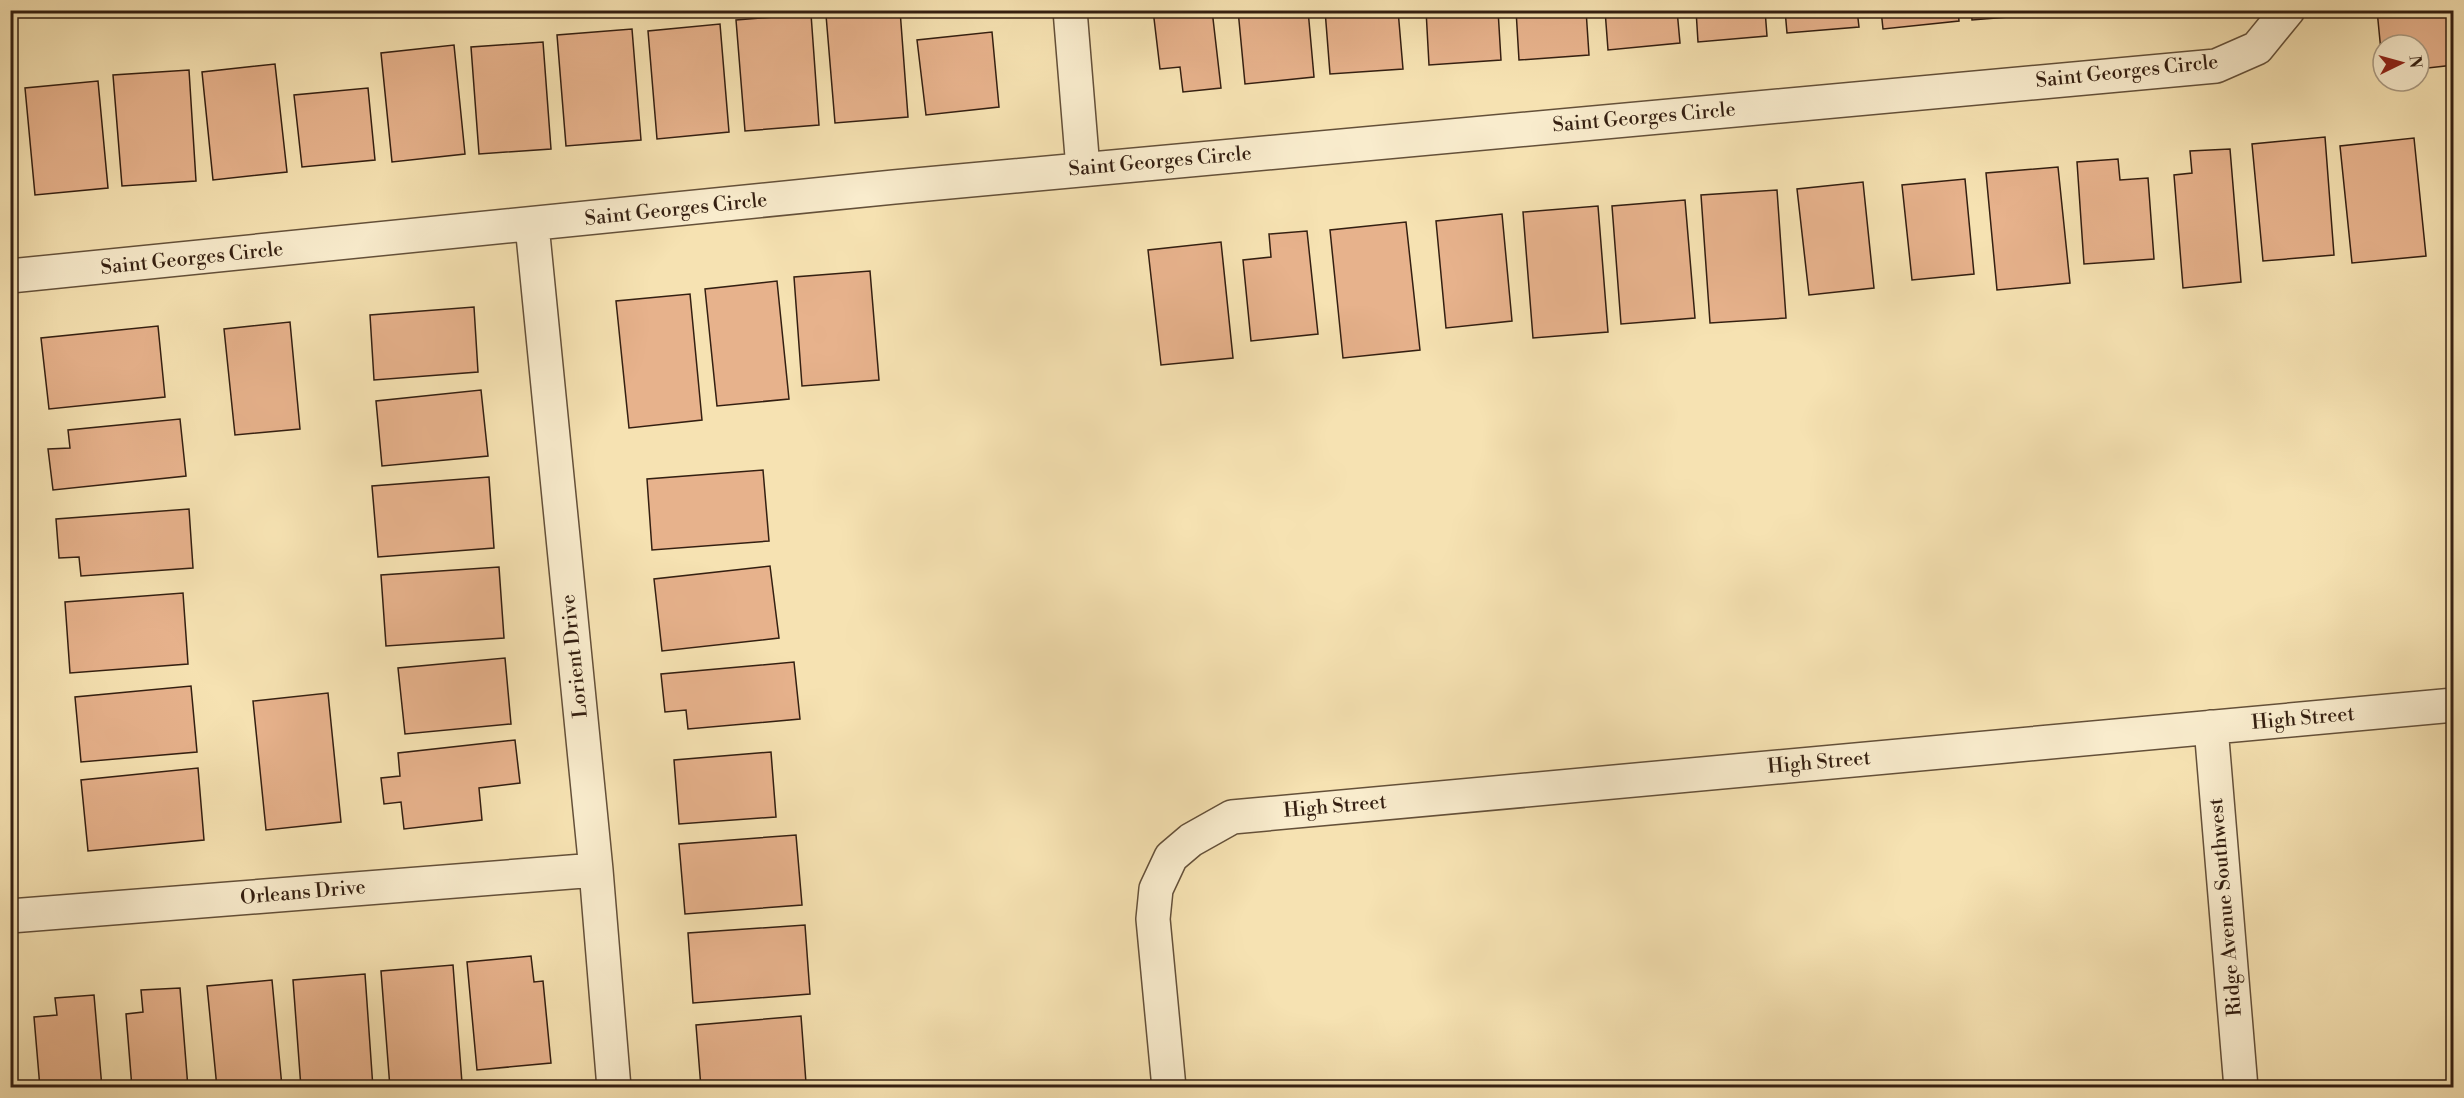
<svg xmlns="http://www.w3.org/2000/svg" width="2464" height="1098" viewBox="0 0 2464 1098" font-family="'Libre Bodoni',serif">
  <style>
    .building { fill: #e7b28c; stroke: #341f11; stroke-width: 1.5 }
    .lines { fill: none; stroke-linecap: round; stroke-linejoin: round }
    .street-casing { stroke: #645039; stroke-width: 36 }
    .street { stroke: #f9eccd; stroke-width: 33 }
    .labels { text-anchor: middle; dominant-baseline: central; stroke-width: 5; stroke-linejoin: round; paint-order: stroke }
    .street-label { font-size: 20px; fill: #341f11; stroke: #f9eccd }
  </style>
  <rect width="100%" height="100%" fill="#f6e2b2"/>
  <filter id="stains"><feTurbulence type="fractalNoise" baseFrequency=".00333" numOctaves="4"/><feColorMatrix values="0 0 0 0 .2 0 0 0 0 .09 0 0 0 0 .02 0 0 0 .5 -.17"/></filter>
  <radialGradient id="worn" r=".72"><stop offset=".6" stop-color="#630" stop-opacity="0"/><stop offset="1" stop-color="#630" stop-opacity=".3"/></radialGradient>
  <!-- building -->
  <path class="building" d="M900,10L908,117L835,123L826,15Z
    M1153,10H1212L1221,88L1183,92L1180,67L1160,69Z
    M1238,10H1308L1314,77L1245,84Z
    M1325,10H1398L1403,69L1330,74Z
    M1426,10H1498L1501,60L1429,65Z
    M1516,10H1586L1589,55L1519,60Z
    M1605,10H1677L1680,43L1608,50Z
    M1696,10H1765L1767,36L1698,42Z
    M1785,10H1857L1859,27L1787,33Z
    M1881,10H1958L1959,21L1883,29Z
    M1971,10H2046L2047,14L1972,20Z
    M2377,10H2454V65L2419,69V45H2383V72Z
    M811,14L819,125L745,131L736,20Z
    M720,24L729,132L657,139L648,31Z
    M632,29L641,140L566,146L557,35Z
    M992,32L999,107L926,115L917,40Z
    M543,42L551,149L479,154L471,47Z
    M454,45L465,154L392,162L381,53Z
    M275,64L287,172L213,180L202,72Z
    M189,70L196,181L122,186L113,75Z
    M98,81L108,188L35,195L25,88Z
    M368,88L375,160L302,167L294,95Z
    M2325,137L2334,255L2263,261L2252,144Z
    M2414,138L2426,256L2352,263L2340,146Z
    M2230,149L2241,282L2183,288L2174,175L2192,173L2190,151Z
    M2118,159L2120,180L2148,178L2154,259L2084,264L2077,162Z
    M2058,167L2070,283L1997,290L1986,173Z
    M1965,179L1974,274L1912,280L1902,185Z
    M1863,182L1874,288L1809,295L1797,189Z
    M1777,190L1786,318L1710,323L1701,195Z
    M1685,200L1695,318L1621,324L1612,206Z
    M1598,206L1608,332L1533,338L1523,212Z
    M1502,214L1512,321L1446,328L1436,221Z
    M1406,222L1420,350L1343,358L1330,230Z
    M1307,231L1318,334L1251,341L1243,260L1271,257L1269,234Z
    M1221,242L1233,358L1161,365L1148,250Z
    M870,271L879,380L802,386L794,277Z
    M777,281L789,399L717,406L705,289Z
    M690,294L702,420L629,428L616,301Z
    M474,307L478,372L374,380L370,315Z
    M290,322L300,429L235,435L224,329Z
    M158,326L165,397L49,409L41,338Z
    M481,390L488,456L382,466L376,401Z
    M180,419L186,476L53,490L48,449L70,448L68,430Z
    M763,470L769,541L652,550L647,479Z
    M489,477L494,548L378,557L372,486Z
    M189,509L193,568L81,576L79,557L59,558L56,519Z
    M770,566L779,638L662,651L654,579Z
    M499,567L504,638L386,646L381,575Z
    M183,593L188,664L70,673L65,602Z
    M505,658L511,724L405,734L398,668Z
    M794,662L800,719L688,729L686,710L665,712L661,674Z
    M191,686L197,752L81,762L75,697Z
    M328,693L341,822L266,830L253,701Z
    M515,740L520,783L479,788L482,820L404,829L401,802L384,804L381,778L400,776L398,753Z
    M771,752L776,817L679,824L674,760Z
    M198,768L204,840L88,851L81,780Z
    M796,835L802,905L685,914L679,844Z
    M805,925L810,994L693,1003L688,933Z
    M531,956L534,982L543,981L551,1063L477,1070L467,962Z
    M453,965L462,1083L390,1088L381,971Z
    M365,974L373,1088H301L293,980Z
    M272,980L282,1087L217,1088L207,986Z
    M180,988L188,1088H132L126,1014L143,1012L141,990Z
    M94,995L102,1088H40L34,1017L57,1015L55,998Z
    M801,1016L806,1083L701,1088L696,1025Z"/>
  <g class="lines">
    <defs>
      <path id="street" d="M1070,10L1083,169
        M532,225L596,870L614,1088
        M10,276L894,187L2216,66L2257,48L2288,10
        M2211,727L2241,1088
        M10,916L596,870
        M1169,1088L1153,919L1156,889L1171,857L1191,840L1232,817L2454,705"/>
    </defs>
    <!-- street casing -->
    <use href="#street" class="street-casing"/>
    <!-- street -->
    <use href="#street" class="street"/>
  </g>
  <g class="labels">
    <!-- street labels -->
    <g class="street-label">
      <text transform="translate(2127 72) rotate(-6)">Saint Georges Circle</text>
      <text transform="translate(1644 118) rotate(-5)">Saint Georges Circle</text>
      <text transform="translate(1160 162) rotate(-5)">Saint Georges Circle</text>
      <text transform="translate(676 210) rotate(-6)">Saint Georges Circle</text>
      <text transform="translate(192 259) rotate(-6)">Saint Georges Circle</text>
      <text transform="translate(575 656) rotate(-96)">Lorient Drive</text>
      <text transform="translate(2303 719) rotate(-5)">High Street</text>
      <text transform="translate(1819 763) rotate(-5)">High Street</text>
      <text transform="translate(1335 807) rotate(-5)">High Street</text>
      <text transform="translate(303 893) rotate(-5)">Orleans Drive</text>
      <text transform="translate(2226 907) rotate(-95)">Ridge Avenue Southwest</text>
    </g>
  </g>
  <!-- margin -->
  <rect width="2464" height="1098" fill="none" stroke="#f6e2b2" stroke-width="36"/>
  <rect x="12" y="12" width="2440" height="1074" fill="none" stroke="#341f11" stroke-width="3"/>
  <rect x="18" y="18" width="2428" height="1062" fill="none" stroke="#341f11" stroke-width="1.5"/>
  <!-- north arrow -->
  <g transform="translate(2401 63) rotate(85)"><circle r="28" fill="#f9eccd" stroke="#aa9a82" stroke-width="1.5"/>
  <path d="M0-4.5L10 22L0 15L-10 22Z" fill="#8f2418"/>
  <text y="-9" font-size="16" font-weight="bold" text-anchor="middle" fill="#341f11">N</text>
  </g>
  <rect width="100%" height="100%" filter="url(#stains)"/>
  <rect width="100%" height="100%" fill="url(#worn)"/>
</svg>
